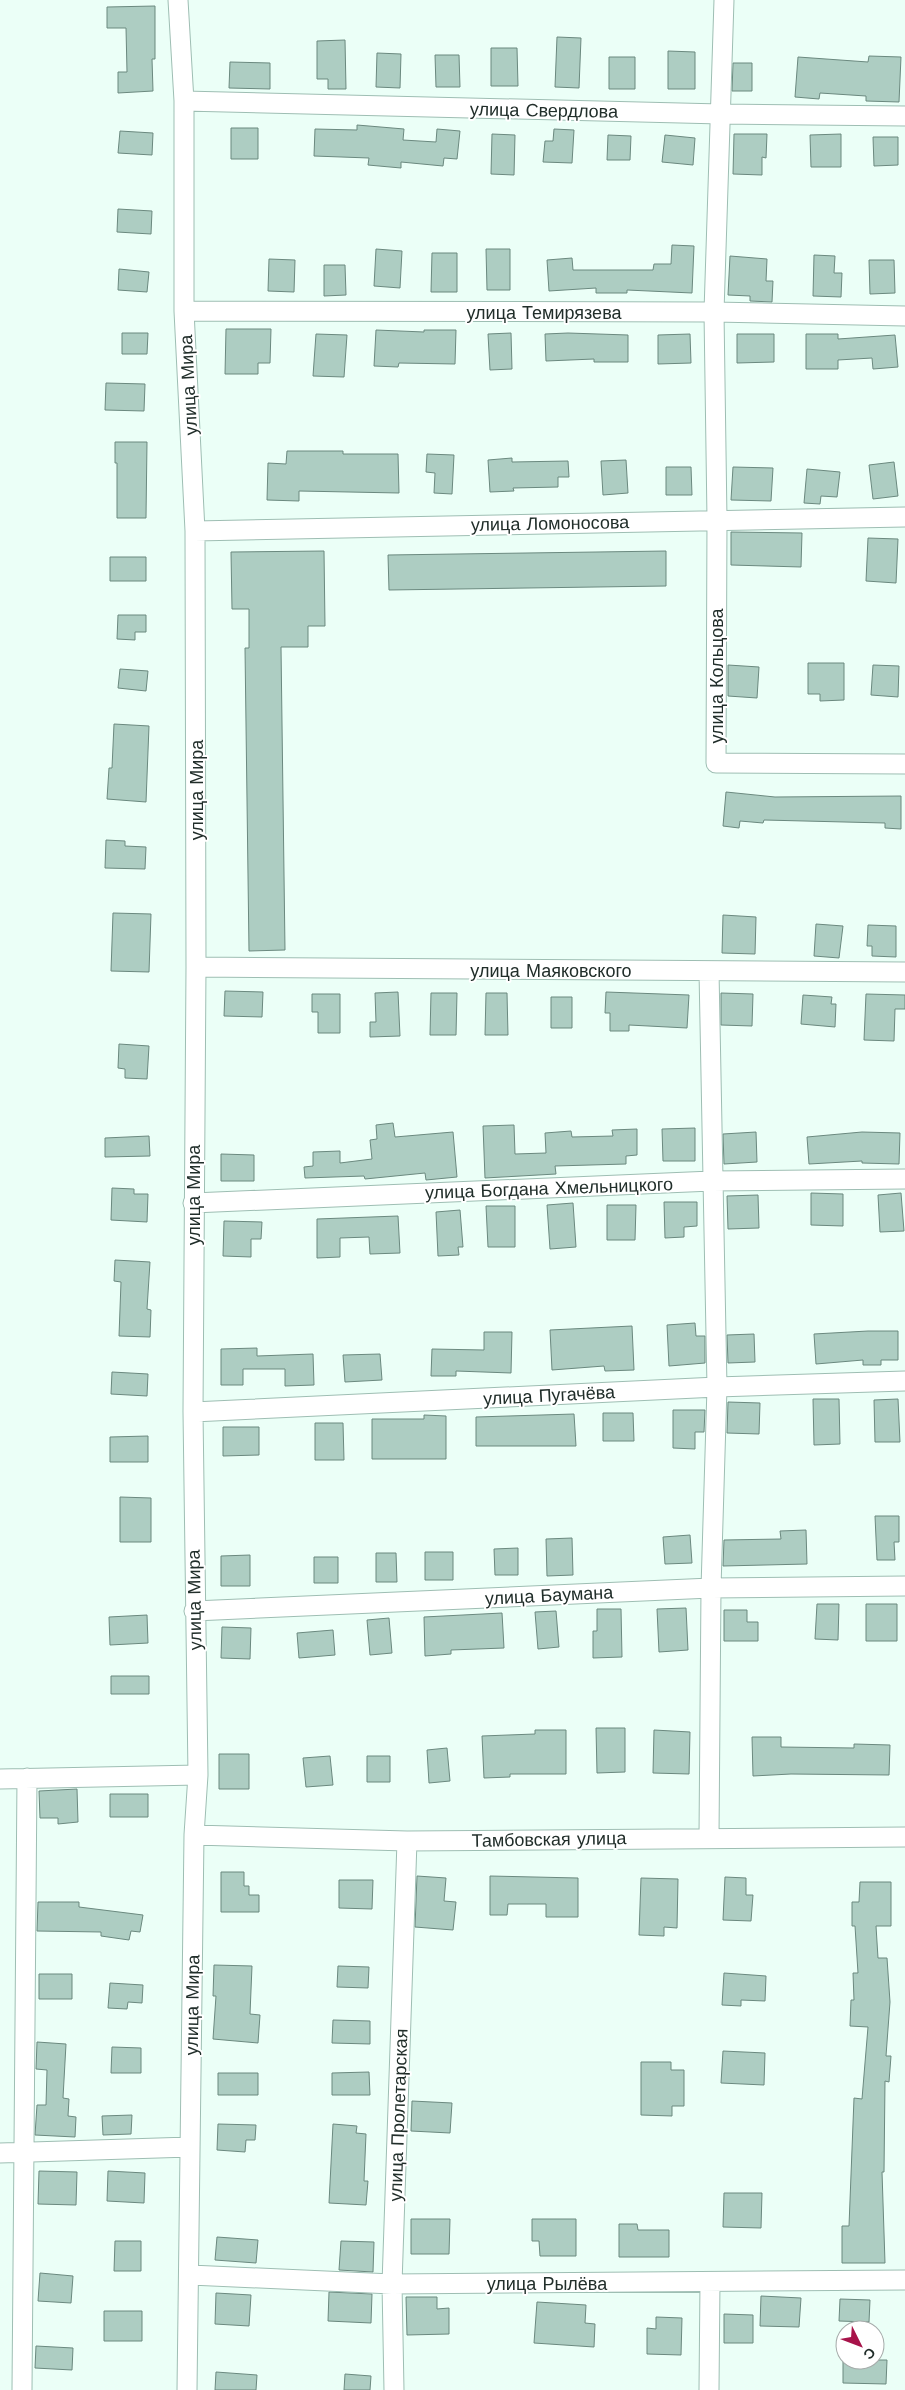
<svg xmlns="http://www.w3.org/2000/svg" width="905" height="2390" viewBox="0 0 905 2390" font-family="'Work Sans',sans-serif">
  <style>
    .building { fill: #adcdc2; stroke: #6b897f }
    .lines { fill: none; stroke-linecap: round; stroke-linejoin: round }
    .street-casing { stroke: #9ebeb3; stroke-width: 21 }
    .street { stroke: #fff; stroke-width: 19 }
    .labels { text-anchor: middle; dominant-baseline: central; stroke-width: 4; stroke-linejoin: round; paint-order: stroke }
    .street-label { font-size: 18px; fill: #212e2a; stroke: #fff }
  </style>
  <rect width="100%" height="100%" fill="#ebfff7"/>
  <!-- building -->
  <path class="building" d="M155,6V59H152L153,91L118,93V72H127L126,28H107V7Z
    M557,37L581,38L579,88L555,87Z
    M345,40L346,89H328V79H317V41Z
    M491,48H517L518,86H491Z
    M668,51L695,52V89H668Z
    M377,53L401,54L400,88L376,87Z
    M435,55H459L460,87H436Z
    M869,56L901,57L899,102L866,101V96L820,93L819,99L795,97L798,57L868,62Z
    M609,57H635V89H609Z
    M230,62L270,63V89L229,88Z
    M733,63H752V91H732Z
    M357,125L404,129L403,140L436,142L437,129L460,131L457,159L444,158L443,166L401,162V168L368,165L369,158L314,156L315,129L357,130Z
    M231,128H258V159H231Z
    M554,129L574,130L572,163L543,162L545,141H553Z
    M120,131L153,133L152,155L118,153Z
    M492,134L515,135L514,175L491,174Z
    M734,134H767L766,158L762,157V175L733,174Z
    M841,134V167H811L810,135Z
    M608,135L631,136L630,160H607Z
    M665,135L695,138L693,165L662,162Z
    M873,137H898V165L874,166Z
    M118,209L152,211L151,234L117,232Z
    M672,245L694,246L692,293L627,290V293H596V288L549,291L547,260L572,258L573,270H653L654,264H671Z
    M376,249L402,251L400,288L374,286Z
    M486,249H510V290H487Z
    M432,253H457V292H431Z
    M814,255L835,256L834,273H842L841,297L813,296Z
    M730,256L767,259L766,281H773L772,302L750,301V296L728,295Z
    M269,259L295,260L294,292L268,291Z
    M869,260H894L895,293L870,294Z
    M324,265H345L346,295L324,296Z
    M119,269L149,272L147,292L118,290Z
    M226,329H271L270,363H258V374H225Z
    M376,330L424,332V330H456L455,364L399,363L398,367L374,366Z
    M122,333H148L147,354H122Z
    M511,333L512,369L490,370L488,334Z
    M568,333L628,335V362H594V359L546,361L545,334Z
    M316,334L347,335L344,377L313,376Z
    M690,334L691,363L658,364V335Z
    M737,334H774V362L737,363Z
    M806,334H838V339L895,335L898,367L873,369L872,358L838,360V369H806Z
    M106,383L145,384L144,411L105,410Z
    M115,442H147L146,518H117V463H115Z
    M287,451H343V454H398L399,493L299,491V501L267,500L268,463L286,464Z
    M427,454L454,455L452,494L434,493L435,473L426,472Z
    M512,458V462L568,461L569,477H558V487L513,488L514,491L490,492L488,460Z
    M626,460L628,493L603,495L601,461Z
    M894,462L898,496L873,499L869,465Z
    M666,467H691L692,495H666Z
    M733,467L773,468L771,501L731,500Z
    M807,469L840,472L837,497L821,496L820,504L804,503Z
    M731,532L802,533L801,567L731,565Z
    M868,538L898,539L896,583L866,581Z
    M324,551L325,626H308V647H281L285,950L249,951L245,648H249V609H232L231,552Z
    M666,551V586L389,590L388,555Z
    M110,557H146V581H110Z
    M118,615H146V632H135V640L117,639Z
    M808,663H844V700L820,701V694H808Z
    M728,665L759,667L757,698L728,696Z
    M873,665L899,666L898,697L871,695Z
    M120,669L148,671L146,691L118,688Z
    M114,724L149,726L146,802L107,799L109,768H112Z
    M726,792L775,797L901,796V829L885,828V823L764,820L763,823L740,821L739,828L723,826Z
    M106,840L125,841V846L146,847L145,869L105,868Z
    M113,913L151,914L149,972L111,971Z
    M723,915L756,917L755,954L722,953Z
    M816,924L843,926L839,958L814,956Z
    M868,925L896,926V957L872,956V946H867Z
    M225,991L263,992L262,1017L224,1016Z
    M398,992L400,1036L370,1037V1022H376L375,993Z
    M606,992L689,995L687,1028L629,1025V1031H610V1013H605Z
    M431,993H457L456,1035H430Z
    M486,993H507L508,1035H485Z
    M721,993L753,994L752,1026L721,1025Z
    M312,994H340V1033H318V1012H312Z
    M866,994L905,995V1009H895L894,1041L864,1040Z
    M803,995L832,997L831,1004H836L835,1027L801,1024Z
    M551,997H572V1028H551Z
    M119,1044L149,1046L147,1079L125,1078V1069L118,1068Z
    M393,1123L395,1137L453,1132L457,1177L426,1180L425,1173L365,1179L364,1176L305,1178L304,1167L313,1166V1152L340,1151V1163L372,1159L370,1140L377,1139L376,1125Z
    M514,1125L515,1154L546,1153L545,1133L571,1131L572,1137L613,1136L612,1130L637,1129V1155L626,1156V1164L555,1166L556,1174L485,1178L483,1126Z
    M695,1128V1161H663L662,1129Z
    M756,1132L757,1162L724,1164L723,1134Z
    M862,1132L900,1133L899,1164L862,1163V1161L809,1164L807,1137Z
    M149,1136L150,1156L105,1157V1138Z
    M221,1154L254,1155V1181H221Z
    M112,1188L134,1189V1194H148L147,1222L111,1220Z
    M811,1193L843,1194V1226L811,1225Z
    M901,1193L904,1231L880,1232L878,1195Z
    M758,1195L759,1228L728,1229L727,1196Z
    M664,1202H697V1226L684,1227V1237L665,1238Z
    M573,1203L576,1247L550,1249L547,1205Z
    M607,1205H636L635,1240H607Z
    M486,1206H515V1247H488Z
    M460,1210L463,1247H458L459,1255L438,1256L436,1212Z
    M398,1216L400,1253L370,1254L369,1237L340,1238V1257L317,1258V1219Z
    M224,1221L262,1222L261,1239H251V1257L223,1256Z
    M115,1260L150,1262L147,1309L151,1310L150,1337L119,1336L121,1282L114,1281Z
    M695,1323L696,1336H705V1363L669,1366L667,1325Z
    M632,1326L634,1370L605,1371L604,1366L552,1370L550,1330Z
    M868,1331H898V1360H881V1365H863V1360L816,1364L814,1334Z
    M484,1332H512L511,1373L456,1371V1376H431L432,1349L484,1350Z
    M754,1334L755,1362L728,1363L727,1335Z
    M257,1348V1356L313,1354L314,1385L285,1386V1369H243V1385H221V1349Z
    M380,1354L382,1380L345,1382L343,1355Z
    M112,1372L148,1374L147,1396L111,1394Z
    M813,1399H839L840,1444L814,1445Z
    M898,1399L900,1442H875L874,1400Z
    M728,1402L760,1403L759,1434L727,1433Z
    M673,1410H705L704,1432H695V1449L673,1448Z
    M603,1413H633L634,1441H603Z
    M574,1414L576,1446H476V1417Z
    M424,1415L446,1416V1459H372V1419H424Z
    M315,1423H343L344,1460H315Z
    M223,1427H259V1455L223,1456Z
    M148,1436V1462H110V1437Z
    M120,1497L151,1498V1542H120Z
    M875,1516H899V1542H894L895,1560H877Z
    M806,1530L807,1564L723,1566L724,1540L781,1539L780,1531Z
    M690,1535L692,1563L665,1564L663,1537Z
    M572,1538L573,1575L547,1576L546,1539Z
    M518,1548V1575H495L494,1549Z
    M425,1552H453V1580H425Z
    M376,1553H396L397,1582H376Z
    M250,1555V1586H221V1556Z
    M314,1557H338V1583H314Z
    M817,1604H839L838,1640L815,1639Z
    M866,1604H897V1641H866Z
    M686,1608L688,1650L659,1652L657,1609Z
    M597,1609H621L622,1657L593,1658V1631H597Z
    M724,1610H747V1622H758V1641H724Z
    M556,1611L559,1647L538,1649L535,1612Z
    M502,1613L504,1648L451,1650V1654L425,1656L424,1617Z
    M147,1615L148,1643L110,1645L109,1617Z
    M389,1618L392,1653L370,1655L367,1620Z
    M222,1627L251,1628L250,1659L221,1658Z
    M333,1630L335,1655L299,1658L297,1633Z
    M111,1676H149V1694H111Z
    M596,1728H625V1772L597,1773Z
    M535,1730H566V1774H510V1777L484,1778L482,1736L535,1734Z
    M654,1730L690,1732L689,1774L653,1773Z
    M752,1737H781V1747L854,1748V1744L890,1745L889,1775L791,1774L753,1776Z
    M447,1748L450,1781L429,1783L427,1750Z
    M219,1754H249V1789H219Z
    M330,1756L333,1785L306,1787L303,1758Z
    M367,1756H390V1782H367Z
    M77,1789L78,1822L58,1824V1818H40L39,1791Z
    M110,1794H148V1817H110Z
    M221,1872H244V1886H249V1895H259V1912H221Z
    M417,1876L446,1878L444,1901L456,1902L453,1930L415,1927Z
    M490,1876L578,1878V1917H546V1904H508L507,1915H490Z
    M725,1877L746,1878V1895H753L751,1921L723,1920Z
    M641,1878L678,1879L677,1928L664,1927V1936L639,1935Z
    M339,1880H373L372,1909L339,1908Z
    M860,1882H891V1926H876L878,1958H887L890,2002L886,2056H891L889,2082L885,2081L884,2172H882L885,2263H842V2226H849L854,2098L862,2099L868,2027L850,2026L851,2000H854L853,1973H858L855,1926H852V1902H859Z
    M38,1902H79V1907L143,1915L140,1932L131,1931L129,1940L101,1936V1932L37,1931Z
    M214,1965L252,1966L250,2014L260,2015L258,2043L213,2039L216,1996H213Z
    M338,1966L369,1967L368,1988L337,1987Z
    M724,1973L766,1976L765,2001L741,2000V2006L722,2005Z
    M39,1974H72V1999H39Z
    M110,1983L143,1985L142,2003L128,2002L127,2009L108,2008Z
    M333,2020L370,2021V2044L332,2043Z
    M37,2042L66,2044L63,2098L69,2099L68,2116L76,2117L75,2137L35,2135L37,2105H46L47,2070L36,2069Z
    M112,2047L141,2048V2073H111Z
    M723,2051L765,2053L764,2085L721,2083Z
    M641,2062H671V2070H684V2106H672V2116L641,2115Z
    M369,2072L370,2095H332V2073Z
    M218,2073H258V2095H218Z
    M412,2101L452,2103L450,2133L411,2131Z
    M132,2115L131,2134L103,2135L102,2116Z
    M218,2124L256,2125L255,2140H246L245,2152L217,2150Z
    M333,2124L357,2126L356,2133L366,2134L364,2181H368L366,2205L329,2203Z
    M39,2171L77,2172L76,2205L38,2204Z
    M108,2171L145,2173L144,2203L107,2201Z
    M724,2193H762L761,2228L723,2227Z
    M411,2219H450L449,2254H411Z
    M532,2219H576V2256H540L539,2241H532Z
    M619,2224H637L638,2230H669V2257H619Z
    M217,2237L258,2240L256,2263L215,2260Z
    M115,2241H141V2271H114Z
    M341,2241L374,2242L373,2272L339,2270Z
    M40,2273L73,2276L71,2303L38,2301Z
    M329,2292L372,2294L371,2323L328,2321Z
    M216,2293L251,2295L249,2326L215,2324Z
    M761,2296L801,2298L799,2327L760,2326Z
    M406,2297H437V2309L449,2308V2334L407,2335Z
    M840,2299L870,2300L869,2322L839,2321Z
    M537,2302L586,2305L585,2323L595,2324L594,2347L534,2343Z
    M104,2311H142V2341H104Z
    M724,2314L753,2315V2343H724Z
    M656,2317L682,2318L681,2355L647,2354V2328L656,2329Z
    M36,2346L73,2348L72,2370L35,2368Z
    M843,2360H887L886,2384L843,2383Z
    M216,2372L257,2375L256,2390H215Z
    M345,2374L371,2376L370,2390H344Z"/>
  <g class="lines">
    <defs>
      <path id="street" d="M178,0L184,101V311L195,531L196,967L193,1412L198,1775L194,1835L187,2390
        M724,0L714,312L717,519L716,763L905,764
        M184,101L721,114L905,116
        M184,311L714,312L905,316
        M195,531L905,517
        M196,967L905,972
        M193,1203L712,1181L905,1179
        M193,1412L717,1387L905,1381
        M194,1611L711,1588L905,1586
        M0,1779L198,1775
        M194,1835L407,1841L905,1837
        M709,1837L711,1588L717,1387L709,971
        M0,2153L190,2147
        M190,2275L392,2284L905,2280
        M22,2390L27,1778
        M394,2390L392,2284L407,1841
        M709,2390L710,2282"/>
    </defs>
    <!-- street casing -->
    <use href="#street" class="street-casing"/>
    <!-- street -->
    <use href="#street" class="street"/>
  </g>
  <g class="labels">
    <!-- street labels -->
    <g class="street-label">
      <text transform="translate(544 110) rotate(1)">улица Свердлова</text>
      <text x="544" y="312">улица Темирязева</text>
      <text transform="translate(188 385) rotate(-93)">улица Мира</text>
      <text transform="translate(550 523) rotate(-1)">улица Ломоносова</text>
      <text transform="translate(716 676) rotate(-90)">улица Кольцова</text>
      <text transform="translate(196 790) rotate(-90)">улица Мира</text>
      <text x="551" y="970">улица Маяковского</text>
      <text transform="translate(549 1188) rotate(-2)">улица Богдана Хмельницкого</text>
      <text transform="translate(193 1195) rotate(-90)">улица Мира</text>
      <text transform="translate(549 1395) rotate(-3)">улица Пугачёва</text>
      <text transform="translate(549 1595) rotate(-3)">улица Баумана</text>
      <text transform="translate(194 1600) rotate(-91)">улица Мира</text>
      <text transform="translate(549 1839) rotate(-1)">Тамбовская улица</text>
      <text transform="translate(192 2005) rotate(-89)">улица Мира</text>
      <text transform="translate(398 2115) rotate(-88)">улица Пролетарская</text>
      <text x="547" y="2283">улица Рылёва</text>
    </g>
  </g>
  <!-- north arrow -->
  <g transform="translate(860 2345) rotate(132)"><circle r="24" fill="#ffffff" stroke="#a6abaa"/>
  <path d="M0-4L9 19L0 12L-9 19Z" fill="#a8134a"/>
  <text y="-8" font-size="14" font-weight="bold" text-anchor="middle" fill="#212e2a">С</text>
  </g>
</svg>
